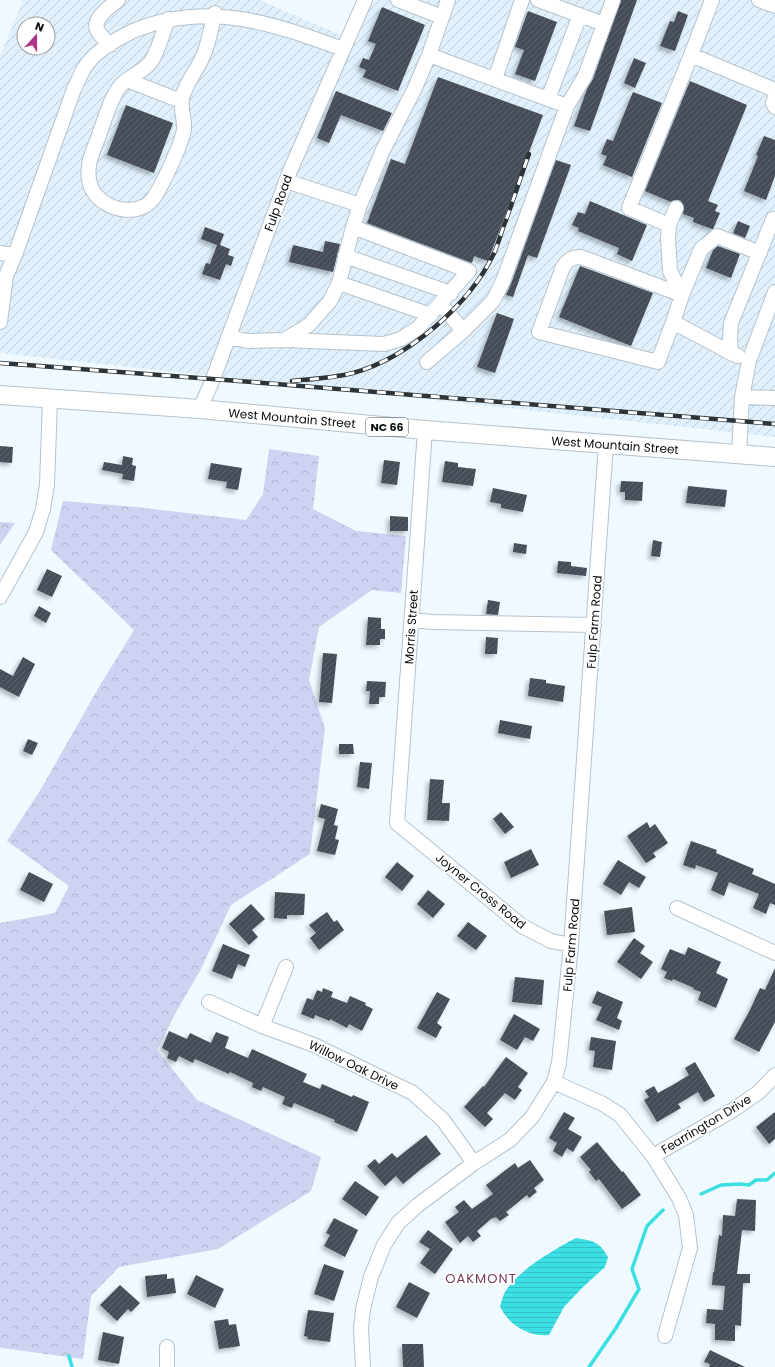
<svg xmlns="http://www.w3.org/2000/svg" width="775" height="1367" viewBox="0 0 775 1367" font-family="Poppins,sans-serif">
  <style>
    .industrial { fill: url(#industrial-furrows); fill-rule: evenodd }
    .forest { fill: url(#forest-crowns) }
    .water { fill: url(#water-rules) }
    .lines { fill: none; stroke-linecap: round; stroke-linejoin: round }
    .stream { stroke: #3cdfe3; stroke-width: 3.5 }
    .building { fill: url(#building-hatch); filter: url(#shadow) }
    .minor-casing { stroke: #b5c2cd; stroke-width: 16 }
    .major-casing { stroke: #b5c2cd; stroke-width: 20 }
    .minor { stroke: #fff; stroke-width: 14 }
    .major { stroke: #fff; stroke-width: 18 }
    .rail-casing { stroke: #2d3336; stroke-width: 4.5 }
    .rail { stroke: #fff; stroke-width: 3; stroke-dasharray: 9; stroke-linecap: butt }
    .labels { text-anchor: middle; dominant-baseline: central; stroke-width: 4; stroke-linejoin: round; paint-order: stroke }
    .shield { fill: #fff; stroke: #525658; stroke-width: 1 }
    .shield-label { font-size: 11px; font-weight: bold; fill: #080d10 }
    .street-label { font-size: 12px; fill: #080d10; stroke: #fff }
    .neighbourhood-label { font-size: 13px; letter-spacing: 1px; fill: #78395f; stroke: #fff }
  </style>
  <defs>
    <pattern id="industrial-furrows" width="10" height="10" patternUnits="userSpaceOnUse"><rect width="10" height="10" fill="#e0f1fd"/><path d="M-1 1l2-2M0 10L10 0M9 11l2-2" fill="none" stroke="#bfcdd8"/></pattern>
    <pattern id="forest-crowns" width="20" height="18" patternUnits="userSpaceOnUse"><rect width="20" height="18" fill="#cfd2f1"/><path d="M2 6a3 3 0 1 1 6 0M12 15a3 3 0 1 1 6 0" fill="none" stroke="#b0b3ce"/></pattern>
    <pattern id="water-rules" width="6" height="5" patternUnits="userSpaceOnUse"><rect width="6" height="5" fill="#3cdfe3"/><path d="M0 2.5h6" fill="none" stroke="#33bec2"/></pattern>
    <pattern id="building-hatch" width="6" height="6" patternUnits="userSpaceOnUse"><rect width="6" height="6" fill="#464d58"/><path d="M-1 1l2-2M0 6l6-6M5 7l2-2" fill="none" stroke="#5c626b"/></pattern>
    <filter id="shadow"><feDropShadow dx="-3" dy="3" stdDeviation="2" flood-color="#0004"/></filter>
  </defs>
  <rect width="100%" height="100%" fill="#f0f9ff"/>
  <!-- industrial -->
  <path class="industrial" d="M23,0H259L357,42L372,0H775V437L0,353V56ZM24,24H48V48H24Z"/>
  <!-- forest -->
  <path class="forest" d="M269,449L319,456L313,509L356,531L406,536L401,593L372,590L319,627L309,680L325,728L310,854L231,905L201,969L175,1014L157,1050L197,1100L321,1157L311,1191L218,1249L119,1267L91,1296L83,1359L2,1348L0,1347V923L55,913L69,886L7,841L41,789L99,687L134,630L51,550L63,501L136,507L246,520L263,494Z
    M0,522L15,523L0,545Z"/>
  <!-- water -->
  <path class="water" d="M576,1238C593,1241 599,1241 608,1257L605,1267L582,1288L564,1307L549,1335C529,1337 507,1324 500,1306C502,1301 503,1294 507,1289C523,1267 552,1251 576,1238Z"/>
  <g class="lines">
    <!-- stream -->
    <path class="stream" d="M701,1194L721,1185L740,1184L749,1185L756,1180H767L775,1173
      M69,1356L72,1367
      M589,1367L616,1328L639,1289L632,1269L647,1226L663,1210"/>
  </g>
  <!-- building -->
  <path class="building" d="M621,0H637L590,131L574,126L587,89L593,79Z
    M382,7L425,25L398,91L363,77L366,70L359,67L363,58L369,60L376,44L368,41Z
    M528,11L557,22L535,81L515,74L524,50L515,47Z
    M678,11L688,15L675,51L660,46L670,21L674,22Z
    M634,58L646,63L635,88L624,83Z
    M438,77L543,115L488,261L474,256L472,263L367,223L391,159L405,164Z
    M690,81L747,105L708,201L718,205L715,211L720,213L713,229H712L693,222L694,218L683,214L684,206L680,200H675L671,202L645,191Z
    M336,91L392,113L383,131L341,115L329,143L317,138Z
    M633,92L662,103L632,177L603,165L607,156L601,154L607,139L613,141Z
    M126,105L173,123L154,173L107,155Z
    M764,136L775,140V176L766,200L744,191L758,156L756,155Z
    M556,160L571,165L537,258L528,255L513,297L506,295L511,284Z
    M590,201L647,225L632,261L617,254L619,248L578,231L579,228L572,225L578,212L585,214Z
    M738,221L750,226L745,238L733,233Z
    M205,227L224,234L220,245L230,249L228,255L234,257L231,266L226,264L220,280L202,274L206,263L210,264L217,245L201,239Z
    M325,241L340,244L333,272L289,262L293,245L323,252Z
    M718,246L740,254L731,278L706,268L713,250Z
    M580,266L653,293L631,346L559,317Z
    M497,313L514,319L495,373L477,367Z
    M0,446L13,447L12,463L0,462Z
    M123,456L133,458L132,465L136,466L134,481L122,479L123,474L102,470L104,462L122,465Z
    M384,460L400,462L397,485L381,483Z
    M445,461L458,463V467L476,469L473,486L442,482Z
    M211,463L242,468L238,490L226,488L227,482L208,479Z
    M621,481L643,482L642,501L625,500V492H620Z
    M688,486L727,490L725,507L686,503Z
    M493,488L527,495L523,512L501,508V504L490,502Z
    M390,516L408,517V531H390Z
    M653,540L662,542L660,557L651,556Z
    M514,543L527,545L526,554L513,552Z
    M558,561L571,562V566L587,568L586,576L557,573Z
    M47,569L62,576L52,597L37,590Z
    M488,600L500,602L498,615L486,614Z
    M39,606L51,613L46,623L34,616Z
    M368,617L381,618V629H385V639H380V645H366Z
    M486,637L498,638L497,654H485Z
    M323,653L337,654L332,703L319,702Z
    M23,657L35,664L19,697L0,687V669L13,676Z
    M530,678L546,680V683L565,686L563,702L528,696Z
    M367,681L386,682L385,697H379V704H369L370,691H366Z
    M500,720L532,726L530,739L498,733Z
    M28,739L38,743L32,755L23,751Z
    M339,744H353L354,754H339Z
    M360,762L372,763L369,789L357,787Z
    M430,779L444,780L442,803H450L449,821L427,820Z
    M321,804L338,809L334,825L338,826L335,839L339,840L335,855L317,851L325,819L318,817Z
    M501,812L514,827L505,834L493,819Z
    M647,822L650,828L655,824L668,843L653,853L656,857L646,863L627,836Z
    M691,841L717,850L716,853L754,869L752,874L775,884V905L770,903L766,914L753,908L759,894L729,882L724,896L711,890L718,873L696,865L695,869L683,865Z
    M531,849L539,865L511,878L504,862Z
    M618,860L646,877L639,888L629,882L621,895L603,884Z
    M397,862L414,876L402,891L385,877Z
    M29,872L53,884L44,902L20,890Z
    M428,890L445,904L433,918L417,904Z
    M275,892L305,894L304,915H287V919L274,918Z
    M251,904L265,919L252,930L258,937L249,945L229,924Z
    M632,907L635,932L607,935L604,911Z
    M327,912L334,922L337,920L344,930L319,950L310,938L316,933L309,925Z
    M468,922L487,936L476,950L457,936Z
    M634,938L645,946L640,953L653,962L641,979L617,962Z
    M223,944L250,955L245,967L238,964L232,979L212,971Z
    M688,947L721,962L716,973L728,979L716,1008L698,1000L701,992L693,989L694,988L673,979L672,981L664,978L667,972L661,969L670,949L685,955Z
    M775,968V1022L759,1052L734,1039L750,1010L760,988L765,990Z
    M515,977L544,980L542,1005L512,1002Z
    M323,988L333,992L331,997L347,1003L350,996L366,1003L365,1005L373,1009L362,1031L349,1024L347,1028L330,1019V1021L315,1015L314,1019L301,1014L307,998L313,1000L317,990L322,992Z
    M597,991L623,1002L617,1018L622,1021L619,1030L596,1020L602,1007L592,1003Z
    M437,992L450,999L437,1023L442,1027L436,1038L417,1028Z
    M514,1014L540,1029L533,1041L525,1037L517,1050L500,1040Z
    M169,1031L187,1039L190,1033L211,1043L216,1032L229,1037L225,1048L248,1058L252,1049L307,1074L303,1082L320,1089L322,1084L352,1097L353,1095L369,1102L357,1132L334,1122L335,1120L294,1103L292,1108L282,1104L285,1097L263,1087L261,1091L252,1087L253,1083L230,1072L229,1074L195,1059L193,1063L179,1056L176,1062L167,1058L169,1052L162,1048Z
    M591,1037L616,1041L612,1070L593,1067L595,1051L589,1050Z
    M506,1057L528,1073L518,1087L522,1090L515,1100L505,1093L487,1113L493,1119L485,1127L464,1107L483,1086L484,1087Z
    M695,1062L715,1096L704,1102L698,1092L678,1104L681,1108L657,1122L644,1100L649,1097L645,1091L654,1086L658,1093L676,1083L689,1075L685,1068Z
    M564,1112L575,1118L568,1129L582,1137L573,1152L567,1148L562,1157L553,1151L557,1143L549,1138Z
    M775,1112V1139L769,1144L756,1127Z
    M426,1135L441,1154L420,1170L403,1184L396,1176L385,1186L367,1166L375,1159L379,1164L392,1153L397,1158Z
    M597,1142L622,1172L623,1171L641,1195L622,1209L599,1179L596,1181L589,1172L591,1170L580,1157Z
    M530,1160L544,1180L534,1188L537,1192L529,1198L527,1195L506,1212L509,1215L500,1221L496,1217L491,1219L477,1231L481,1236L473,1242L468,1236L460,1243L445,1222L459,1212L455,1207L464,1200L472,1209L493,1194L486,1185L515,1163L518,1168Z
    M355,1181L379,1197L366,1216L342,1199Z
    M737,1199L756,1200L755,1231L742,1230L737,1274H750V1283H743L741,1326L735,1325V1341L715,1340V1324L706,1323L707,1309L723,1310L725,1286L712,1285L713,1272H714L719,1235L722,1236L723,1215L735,1216Z
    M334,1218L358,1230L345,1257L324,1246L330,1235L326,1233Z
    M428,1230L453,1249L435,1274L420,1263L430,1249L419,1242Z
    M324,1264L344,1271L334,1301L314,1294Z
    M167,1274V1279L174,1278L176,1293L147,1297L145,1276Z
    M196,1275L224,1289L215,1308L187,1294Z
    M409,1282L430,1293L417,1318L396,1307Z
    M120,1285L140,1303L131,1312L128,1309L117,1321L100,1305Z
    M308,1310L334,1313L330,1342L307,1339L308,1337L304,1336Z
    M228,1319L229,1325L236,1324L240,1346L219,1349L214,1321Z
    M103,1332L124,1337L119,1364L98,1360Z
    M402,1344H423L424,1367H403Z
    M710,1350L745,1367H709L710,1364L704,1362Z"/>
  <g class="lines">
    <defs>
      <path id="minor" d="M398,0L442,17
        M538,0L604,24
        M712,0L691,55L775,90
        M759,0L775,6
        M168,19C163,31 157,57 148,65C140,73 129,77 121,85C110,98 104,122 98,138C95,145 92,153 90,160C87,172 88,186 96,195C110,212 142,217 155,196C163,183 182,144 184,129C185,120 180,109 182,99C185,83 197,71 203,56C209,43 211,27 215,13
        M110,45C106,41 102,37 99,33C89,20 110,7 118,0
        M429,55L448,0
        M495,79L522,0
        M127,80L181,101
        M775,97L773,103L775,107
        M548,99L580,15
        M567,106L585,76L613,0
        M360,205L383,150L414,90L429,55L567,106L503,281L493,301L463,331L427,362
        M676,208L669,225L668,239L670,271L682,295
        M669,225L629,208L691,55
        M0,253L15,255
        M345,256L451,293
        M339,283L431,315
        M441,304L463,331
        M0,322L6,276L15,255L74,89C77,83 80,76 83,70C93,52 115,40 133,31C207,0 272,23 343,49
        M673,322L658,362L539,332L563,267C568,259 573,257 581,257L682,295
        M228,337L248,341L284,340L309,325L330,301L339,283L353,227L360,205L286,181
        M284,340L384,344L401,339L418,328L469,271L353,227
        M731,353L673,322L682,295L701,249L717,236L760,253
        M738,356L731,353L730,338L731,323L773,219
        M742,397L775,398
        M200,409L213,379L290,171L365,0
        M425,430L397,823L522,926L551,941L571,945
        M739,454L742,397L749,361L775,292
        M0,597L36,532L43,509L47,485L50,399
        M412,620L433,622L594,625
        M677,908L775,953
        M209,1002L262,1026L314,1045L413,1093L443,1120L474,1163
        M262,1026L286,967
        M554,1082L603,1104L620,1115L653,1156L679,1198L686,1215L690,1248L665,1336
        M653,1156L733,1110L759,1092L775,1075
        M167,1367V1347
        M363,1367L361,1328L363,1309L371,1277L384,1245L398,1223L418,1205L474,1163L510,1140L532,1117L554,1082L559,1063L571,945L606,444"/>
      <path id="major" d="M0,395L200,409L425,430L775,457"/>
    </defs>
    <!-- minor casing -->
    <use href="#minor" class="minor-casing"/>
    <!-- major casing -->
    <use href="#major" class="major-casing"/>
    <!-- minor -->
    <use href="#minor" class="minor"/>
    <!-- major -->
    <use href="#major" class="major"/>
    <defs>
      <path id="rail" d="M0,363L252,382L775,424
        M292,381C312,379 333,378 353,373C408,358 471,304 495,251C499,241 502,230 506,220C514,198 521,176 529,154"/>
    </defs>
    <!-- rail casing -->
    <use href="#rail" class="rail-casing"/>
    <!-- rail -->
    <use href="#rail" class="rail"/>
  </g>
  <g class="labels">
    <!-- shield labels -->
    <rect class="shield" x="366" y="418" width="42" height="18" rx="3"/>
    <g class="shield-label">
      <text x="387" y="427">NC 66</text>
    </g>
    <!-- street labels -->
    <g class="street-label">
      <text transform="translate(278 203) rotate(-70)">Fulp Road</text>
      <text transform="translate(292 418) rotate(5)">West Mountain Street</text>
      <text transform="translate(615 445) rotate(4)">West Mountain Street</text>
      <text transform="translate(594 622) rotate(-86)">Fulp Farm Road</text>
      <text transform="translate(411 627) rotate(-86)">Morris Street</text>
      <text transform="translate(481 891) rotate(39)">Joyner Cross Road</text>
      <text transform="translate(571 945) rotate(-85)">Fulp Farm Road</text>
      <text transform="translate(354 1065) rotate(26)">Willow Oak Drive</text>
      <text transform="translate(706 1124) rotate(-31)">Fearrington Drive</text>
    </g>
    <!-- neighbourhood labels -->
    <g class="neighbourhood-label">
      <text x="481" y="1278">OAKMONT</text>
    </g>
  </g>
  <!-- north arrow -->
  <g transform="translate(36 36) rotate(21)"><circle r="19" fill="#ffffff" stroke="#9c9e9f"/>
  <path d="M0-3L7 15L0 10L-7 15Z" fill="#b03486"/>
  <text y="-6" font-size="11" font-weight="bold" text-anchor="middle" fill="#080d10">N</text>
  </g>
</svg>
